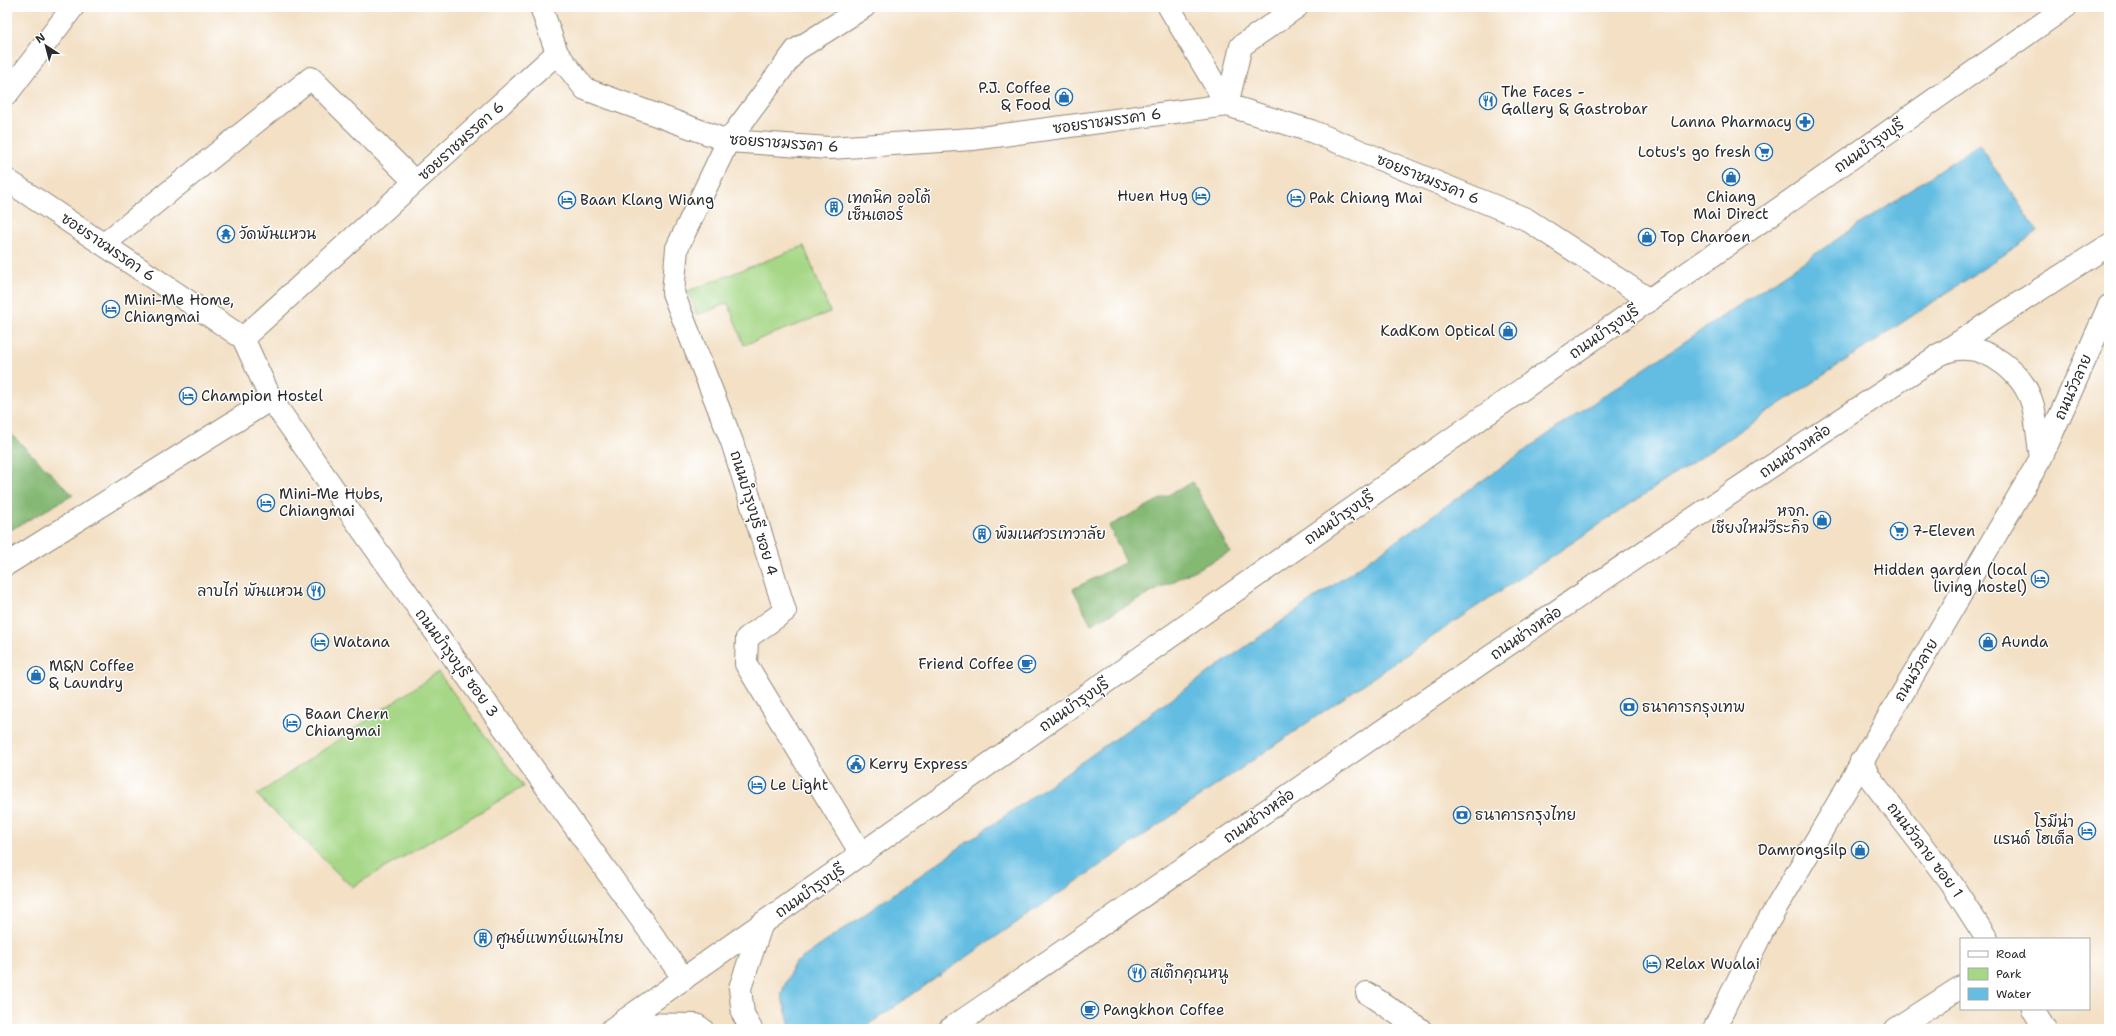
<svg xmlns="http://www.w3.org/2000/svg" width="2116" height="1036" viewBox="0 0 2116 1036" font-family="'Shantell Sans','Playpen Sans Thai',sans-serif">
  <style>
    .green { fill: #a6d786; stroke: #688158 }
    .forest { fill: #84b873; stroke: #58724f }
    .water { fill: #64bde2; stroke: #487486 }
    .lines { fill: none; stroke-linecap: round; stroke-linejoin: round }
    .minor-casing { stroke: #8f8678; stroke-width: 24 }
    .major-casing { stroke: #8f8678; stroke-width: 24 }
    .minor { stroke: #fff; stroke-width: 22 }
    .major { stroke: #fff; stroke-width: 22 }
    .labels { text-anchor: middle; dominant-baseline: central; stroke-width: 3; stroke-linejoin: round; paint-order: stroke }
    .poi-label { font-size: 15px; fill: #2b2b2b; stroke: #fff; text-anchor: start }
    .street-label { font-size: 15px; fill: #2b2b2b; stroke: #fff }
  </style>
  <rect width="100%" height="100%" fill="#fff"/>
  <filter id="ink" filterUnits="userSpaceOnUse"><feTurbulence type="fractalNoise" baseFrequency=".025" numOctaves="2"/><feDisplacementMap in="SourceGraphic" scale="8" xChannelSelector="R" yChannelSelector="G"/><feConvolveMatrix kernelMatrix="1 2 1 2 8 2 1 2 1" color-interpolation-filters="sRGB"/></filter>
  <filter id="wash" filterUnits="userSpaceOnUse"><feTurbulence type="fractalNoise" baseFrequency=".012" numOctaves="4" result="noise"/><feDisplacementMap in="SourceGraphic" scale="16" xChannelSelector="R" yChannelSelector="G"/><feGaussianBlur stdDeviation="0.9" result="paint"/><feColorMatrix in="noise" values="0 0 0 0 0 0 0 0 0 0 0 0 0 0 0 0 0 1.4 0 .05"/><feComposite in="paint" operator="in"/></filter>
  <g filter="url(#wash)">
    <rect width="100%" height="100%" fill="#f3e0c5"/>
    <!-- green -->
    <path class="green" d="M804,246L830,312L744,345L728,303L697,315L688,291Z
      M438,672L523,787L352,887L257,795Z"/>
    <!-- forest -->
    <path class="forest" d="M7,430L73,495L7,532Z
      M1193,482L1230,552L1091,624L1073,589L1126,562L1109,526Z"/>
    <!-- water -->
    <path class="water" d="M1979,144L2038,232L1464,615L862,1029H791L781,994L794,964L1574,416Z"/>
  </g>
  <g filter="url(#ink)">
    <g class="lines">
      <defs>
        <path id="minor" d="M541,7L557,53L585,89L728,141L829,148L973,139L1227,105L1311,131L1526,219L1650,300
          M1169,7L1227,105
          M7,94L73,7
          M1227,105L1241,46L1297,7
          M7,180L243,338
          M104,244L311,78L415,182
          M243,338L271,399L368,538L684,979
          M243,338L557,53
          M1938,355C1944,353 1952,349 1958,349C1991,346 2025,375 2033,406C2037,423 2038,441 2041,458
          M7,564L271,399
          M1861,761L1870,778L1951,883L1987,939
          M862,855L746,664L747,638L785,611L732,442L673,293L677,248L728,141L796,50L864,7
          M1367,993L1420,1029
          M2033,1009L2045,1029
          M1714,1029L1762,932L2041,458L2109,306
          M1896,1029L1961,987"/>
        <path id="major" d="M620,1024L696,1025L702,1029
          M612,1029L2066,7
          M751,1029L743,1014L740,988L761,926
          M950,1029C1334,765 1716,496 2109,245"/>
      </defs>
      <!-- minor casing -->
      <use href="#minor" class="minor-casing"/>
      <!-- major casing -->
      <use href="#major" class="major-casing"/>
      <!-- minor -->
      <use href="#minor" class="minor"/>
      <!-- major -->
      <use href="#major" class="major"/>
    </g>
  </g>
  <!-- icons -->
  <defs>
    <symbol id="shop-ring" viewBox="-11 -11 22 22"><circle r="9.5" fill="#fff" stroke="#1f6fb2" stroke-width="1.5"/><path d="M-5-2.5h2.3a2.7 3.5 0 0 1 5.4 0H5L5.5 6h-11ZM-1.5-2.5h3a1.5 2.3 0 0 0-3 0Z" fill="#1f6fb2"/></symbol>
    <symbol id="restaurant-ring" viewBox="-11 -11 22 22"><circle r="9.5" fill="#fff" stroke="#1f6fb2" stroke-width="1.5"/><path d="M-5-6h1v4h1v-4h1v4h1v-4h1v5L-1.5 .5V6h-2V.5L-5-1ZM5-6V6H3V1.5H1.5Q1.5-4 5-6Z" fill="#1f6fb2"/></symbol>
    <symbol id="pharmacy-ring" viewBox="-11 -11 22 22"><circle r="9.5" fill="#fff" stroke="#1f6fb2" stroke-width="1.5"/><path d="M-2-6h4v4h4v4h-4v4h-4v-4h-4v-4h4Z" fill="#1f6fb2"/></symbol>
    <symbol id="supermarket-ring" viewBox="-11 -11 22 22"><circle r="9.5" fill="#fff" stroke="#1f6fb2" stroke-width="1.5"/><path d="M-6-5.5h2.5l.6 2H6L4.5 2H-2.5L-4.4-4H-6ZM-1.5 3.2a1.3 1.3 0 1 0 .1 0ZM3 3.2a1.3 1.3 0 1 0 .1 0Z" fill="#1f6fb2"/></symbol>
    <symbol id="hotel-ring" viewBox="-11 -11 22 22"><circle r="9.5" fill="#fff" stroke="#1f6fb2" stroke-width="1.5"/><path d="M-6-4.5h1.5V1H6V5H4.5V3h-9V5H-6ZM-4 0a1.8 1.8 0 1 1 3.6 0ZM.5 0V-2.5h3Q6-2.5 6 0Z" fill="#1f6fb2"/></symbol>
    <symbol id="building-ring" viewBox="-11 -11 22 22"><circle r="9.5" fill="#fff" stroke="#1f6fb2" stroke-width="1.5"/><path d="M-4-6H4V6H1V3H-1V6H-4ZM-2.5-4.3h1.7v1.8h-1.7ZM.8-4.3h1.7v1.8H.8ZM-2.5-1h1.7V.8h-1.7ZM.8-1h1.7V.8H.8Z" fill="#1f6fb2"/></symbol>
    <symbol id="temple-ring" viewBox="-11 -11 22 22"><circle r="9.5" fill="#fff" stroke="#1f6fb2" stroke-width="1.5"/><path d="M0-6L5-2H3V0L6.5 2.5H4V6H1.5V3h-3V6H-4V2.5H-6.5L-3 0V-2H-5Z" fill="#1f6fb2"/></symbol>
    <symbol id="cafe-ring" viewBox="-11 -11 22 22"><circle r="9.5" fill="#fff" stroke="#1f6fb2" stroke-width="1.5"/><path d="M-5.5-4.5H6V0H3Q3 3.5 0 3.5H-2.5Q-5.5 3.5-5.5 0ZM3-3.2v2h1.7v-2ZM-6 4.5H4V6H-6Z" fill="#1f6fb2"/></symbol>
    <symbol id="bank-ring" viewBox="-11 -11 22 22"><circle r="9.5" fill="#fff" stroke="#1f6fb2" stroke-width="1.5"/><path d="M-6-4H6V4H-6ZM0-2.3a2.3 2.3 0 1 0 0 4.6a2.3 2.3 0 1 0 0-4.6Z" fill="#1f6fb2"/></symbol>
    <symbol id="civic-ring" viewBox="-11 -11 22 22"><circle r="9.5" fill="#fff" stroke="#1f6fb2" stroke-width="1.5"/><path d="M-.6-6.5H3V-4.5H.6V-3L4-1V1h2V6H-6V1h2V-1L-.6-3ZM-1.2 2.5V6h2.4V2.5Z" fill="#1f6fb2"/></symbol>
  </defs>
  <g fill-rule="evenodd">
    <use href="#shop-ring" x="1054" y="87" width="20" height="20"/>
    <use href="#restaurant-ring" x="1478" y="91" width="20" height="20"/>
    <use href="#pharmacy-ring" x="1795" y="112" width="20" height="20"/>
    <use href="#supermarket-ring" x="1754" y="142" width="20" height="20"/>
    <use href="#shop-ring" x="1721" y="167" width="20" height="20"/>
    <use href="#hotel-ring" x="1191" y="186" width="20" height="20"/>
    <use href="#hotel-ring" x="1286" y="188" width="20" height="20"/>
    <use href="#hotel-ring" x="557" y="190" width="20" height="20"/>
    <use href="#building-ring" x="824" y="197" width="20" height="20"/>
    <use href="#temple-ring" x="216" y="224" width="20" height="20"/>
    <use href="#shop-ring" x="1637" y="227" width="20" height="20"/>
    <use href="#hotel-ring" x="101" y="299" width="20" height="20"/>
    <use href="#shop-ring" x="1498" y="321" width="20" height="20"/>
    <use href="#hotel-ring" x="178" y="386" width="20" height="20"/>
    <use href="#hotel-ring" x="256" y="493" width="20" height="20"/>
    <use href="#shop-ring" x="1812" y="510" width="20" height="20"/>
    <use href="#supermarket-ring" x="1889" y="521" width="20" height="20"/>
    <use href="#building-ring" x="972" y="524" width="20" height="20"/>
    <use href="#hotel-ring" x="2030" y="569" width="20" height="20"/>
    <use href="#restaurant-ring" x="306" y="581" width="20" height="20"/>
    <use href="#hotel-ring" x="310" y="632" width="20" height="20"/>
    <use href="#shop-ring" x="1978" y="632" width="20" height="20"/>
    <use href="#cafe-ring" x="1017" y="654" width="20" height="20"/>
    <use href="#shop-ring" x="26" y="665" width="20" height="20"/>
    <use href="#bank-ring" x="1619" y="697" width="20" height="20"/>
    <use href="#hotel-ring" x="282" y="713" width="20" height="20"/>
    <use href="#civic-ring" x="846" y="754" width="20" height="20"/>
    <use href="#hotel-ring" x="747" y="775" width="20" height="20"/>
    <use href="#bank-ring" x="1452" y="805" width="20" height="20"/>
    <use href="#hotel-ring" x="2077" y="821" width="20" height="20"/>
    <use href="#shop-ring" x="1850" y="840" width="20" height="20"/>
    <use href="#building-ring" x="473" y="928" width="20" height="20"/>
    <use href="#hotel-ring" x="1642" y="954" width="20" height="20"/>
    <use href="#restaurant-ring" x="1127" y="963" width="20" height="20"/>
    <use href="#cafe-ring" x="1080" y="1000" width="20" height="20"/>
  </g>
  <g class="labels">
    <!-- poi labels -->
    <g class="poi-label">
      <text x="1051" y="88" text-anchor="end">P.J. Coffee<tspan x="1051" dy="17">&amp; Food</tspan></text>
      <text x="1501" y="92">The Faces -<tspan x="1501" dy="17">Gallery &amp; Gastrobar</tspan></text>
      <text x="1792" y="122" text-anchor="end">Lanna Pharmacy</text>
      <text x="1751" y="152" text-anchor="end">Lotus's go fresh</text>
      <text x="1188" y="196" text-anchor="end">Huen Hug</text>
      <text x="1731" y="197" text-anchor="middle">Chiang<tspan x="1731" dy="17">Mai Direct</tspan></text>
      <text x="847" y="198">เทคนิค ออโต้<tspan x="847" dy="17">เซ็นเตอร์</tspan></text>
      <text x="1309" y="198">Pak Chiang Mai</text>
      <text x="580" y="200">Baan Klang Wiang</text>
      <text x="239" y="234">วัดพันแหวน</text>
      <text x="1660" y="237">Top Charoen</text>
      <text x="124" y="300">Mini-Me Home,<tspan x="124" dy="17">Chiangmai</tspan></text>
      <text x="1495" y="331" text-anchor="end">KadKom Optical</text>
      <text x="201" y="396">Champion Hostel</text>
      <text x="279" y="494">Mini-Me Hubs,<tspan x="279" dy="17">Chiangmai</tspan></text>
      <text x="1809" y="511" text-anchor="end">หจก.<tspan x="1809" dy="17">เชียงใหม่วีระกิจ</tspan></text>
      <text x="1912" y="531">7-Eleven</text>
      <text x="995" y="534">พิฆเนศวรเทวาลัย</text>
      <text x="2027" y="570" text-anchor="end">Hidden garden (local<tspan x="2027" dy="17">living hostel)</tspan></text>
      <text x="303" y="591" text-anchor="end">ลาบไก่ พันแหวน</text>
      <text x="333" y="642">Watana</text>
      <text x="2001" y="642">Aunda</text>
      <text x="1014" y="664" text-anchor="end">Friend Coffee</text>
      <text x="49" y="666">M&amp;N Coffee<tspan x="49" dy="17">&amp; Laundry</tspan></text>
      <text x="1642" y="707">ธนาคารกรุงเทพ</text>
      <text x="305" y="714">Baan Chern<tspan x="305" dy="17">Chiangmai</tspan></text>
      <text x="869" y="764">Kerry Express</text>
      <text x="770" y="785">Le Light</text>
      <text x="1475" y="815">ธนาคารกรุงไทย</text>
      <text x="2074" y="822" text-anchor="end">โรมีน่า<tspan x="2074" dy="17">แรนด์ โฮเต็ล</tspan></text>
      <text x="1847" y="850" text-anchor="end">Damrongsilp</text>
      <text x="496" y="938">ศูนย์แพทย์แผนไทย</text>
      <text x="1665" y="964">Relax Wualai</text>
      <text x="1150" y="973">สเต๊กคุณหนู</text>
      <text x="1103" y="1010">Pangkhon Coffee</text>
    </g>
    <!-- street labels -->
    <g class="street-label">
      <text transform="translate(1107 121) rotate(-8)">ซอยราชมรรคา 6</text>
      <text transform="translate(461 141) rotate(-42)">ซอยราชมรรคา 6</text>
      <text transform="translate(784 143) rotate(4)">ซอยราชมรรคา 6</text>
      <text transform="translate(1869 146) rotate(-35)">ถนนบำรุงบุรี</text>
      <text transform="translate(1428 179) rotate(22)">ซอยราชมรรคา 6</text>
      <text transform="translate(108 247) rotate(34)">ซอยราชมรรคา 6</text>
      <text transform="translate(1604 332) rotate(-35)">ถนนบำรุงบุรี</text>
      <text transform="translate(2073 387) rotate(-66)">ถนนวัวลาย</text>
      <text transform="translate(1795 451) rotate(-34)">ถนนช่างหล่อ</text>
      <text transform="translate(754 513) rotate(73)">ถนนบำรุงบุรี ซอย 4</text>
      <text transform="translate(1339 518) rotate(-35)">ถนนบำรุงบุรี</text>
      <text transform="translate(1526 633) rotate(-34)">ถนนช่างหล่อ</text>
      <text transform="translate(457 663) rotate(54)">ถนนบำรุงบุรี ซอย 3</text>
      <text transform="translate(1916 670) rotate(-59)">ถนนวัวลาย</text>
      <text transform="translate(1074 705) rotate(-35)">ถนนบำรุงบุรี</text>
      <text transform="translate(1259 816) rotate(-35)">ถนนช่างหล่อ</text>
      <text transform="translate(1925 850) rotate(53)">ถนนวัวลาย ซอย 1</text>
      <text transform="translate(810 891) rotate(-35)">ถนนบำรุงบุรี</text>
    </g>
  </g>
  <!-- margin -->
  <rect width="2116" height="1036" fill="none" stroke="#fff" stroke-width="24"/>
  <!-- legend -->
  <rect x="1960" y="938" width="130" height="72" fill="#ffffff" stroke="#aaaaaa"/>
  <rect x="1968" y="951" width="20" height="6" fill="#ffffff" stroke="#aaaaaa"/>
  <text x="1996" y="958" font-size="12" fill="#2b2b2b">Road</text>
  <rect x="1968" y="968" width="20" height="12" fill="#a6d786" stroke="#aaaaaa"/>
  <text x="1996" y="978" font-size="12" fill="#2b2b2b">Park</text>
  <rect x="1968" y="988" width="20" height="12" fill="#64bde2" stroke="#aaaaaa"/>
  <text x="1996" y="998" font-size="12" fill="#2b2b2b">Water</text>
  <!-- north arrow -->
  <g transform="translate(46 46) rotate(324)" stroke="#ffffff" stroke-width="3" paint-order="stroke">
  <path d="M0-3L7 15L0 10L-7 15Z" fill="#2b2b2b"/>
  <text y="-6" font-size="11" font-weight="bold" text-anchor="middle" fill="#2b2b2b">N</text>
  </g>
</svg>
